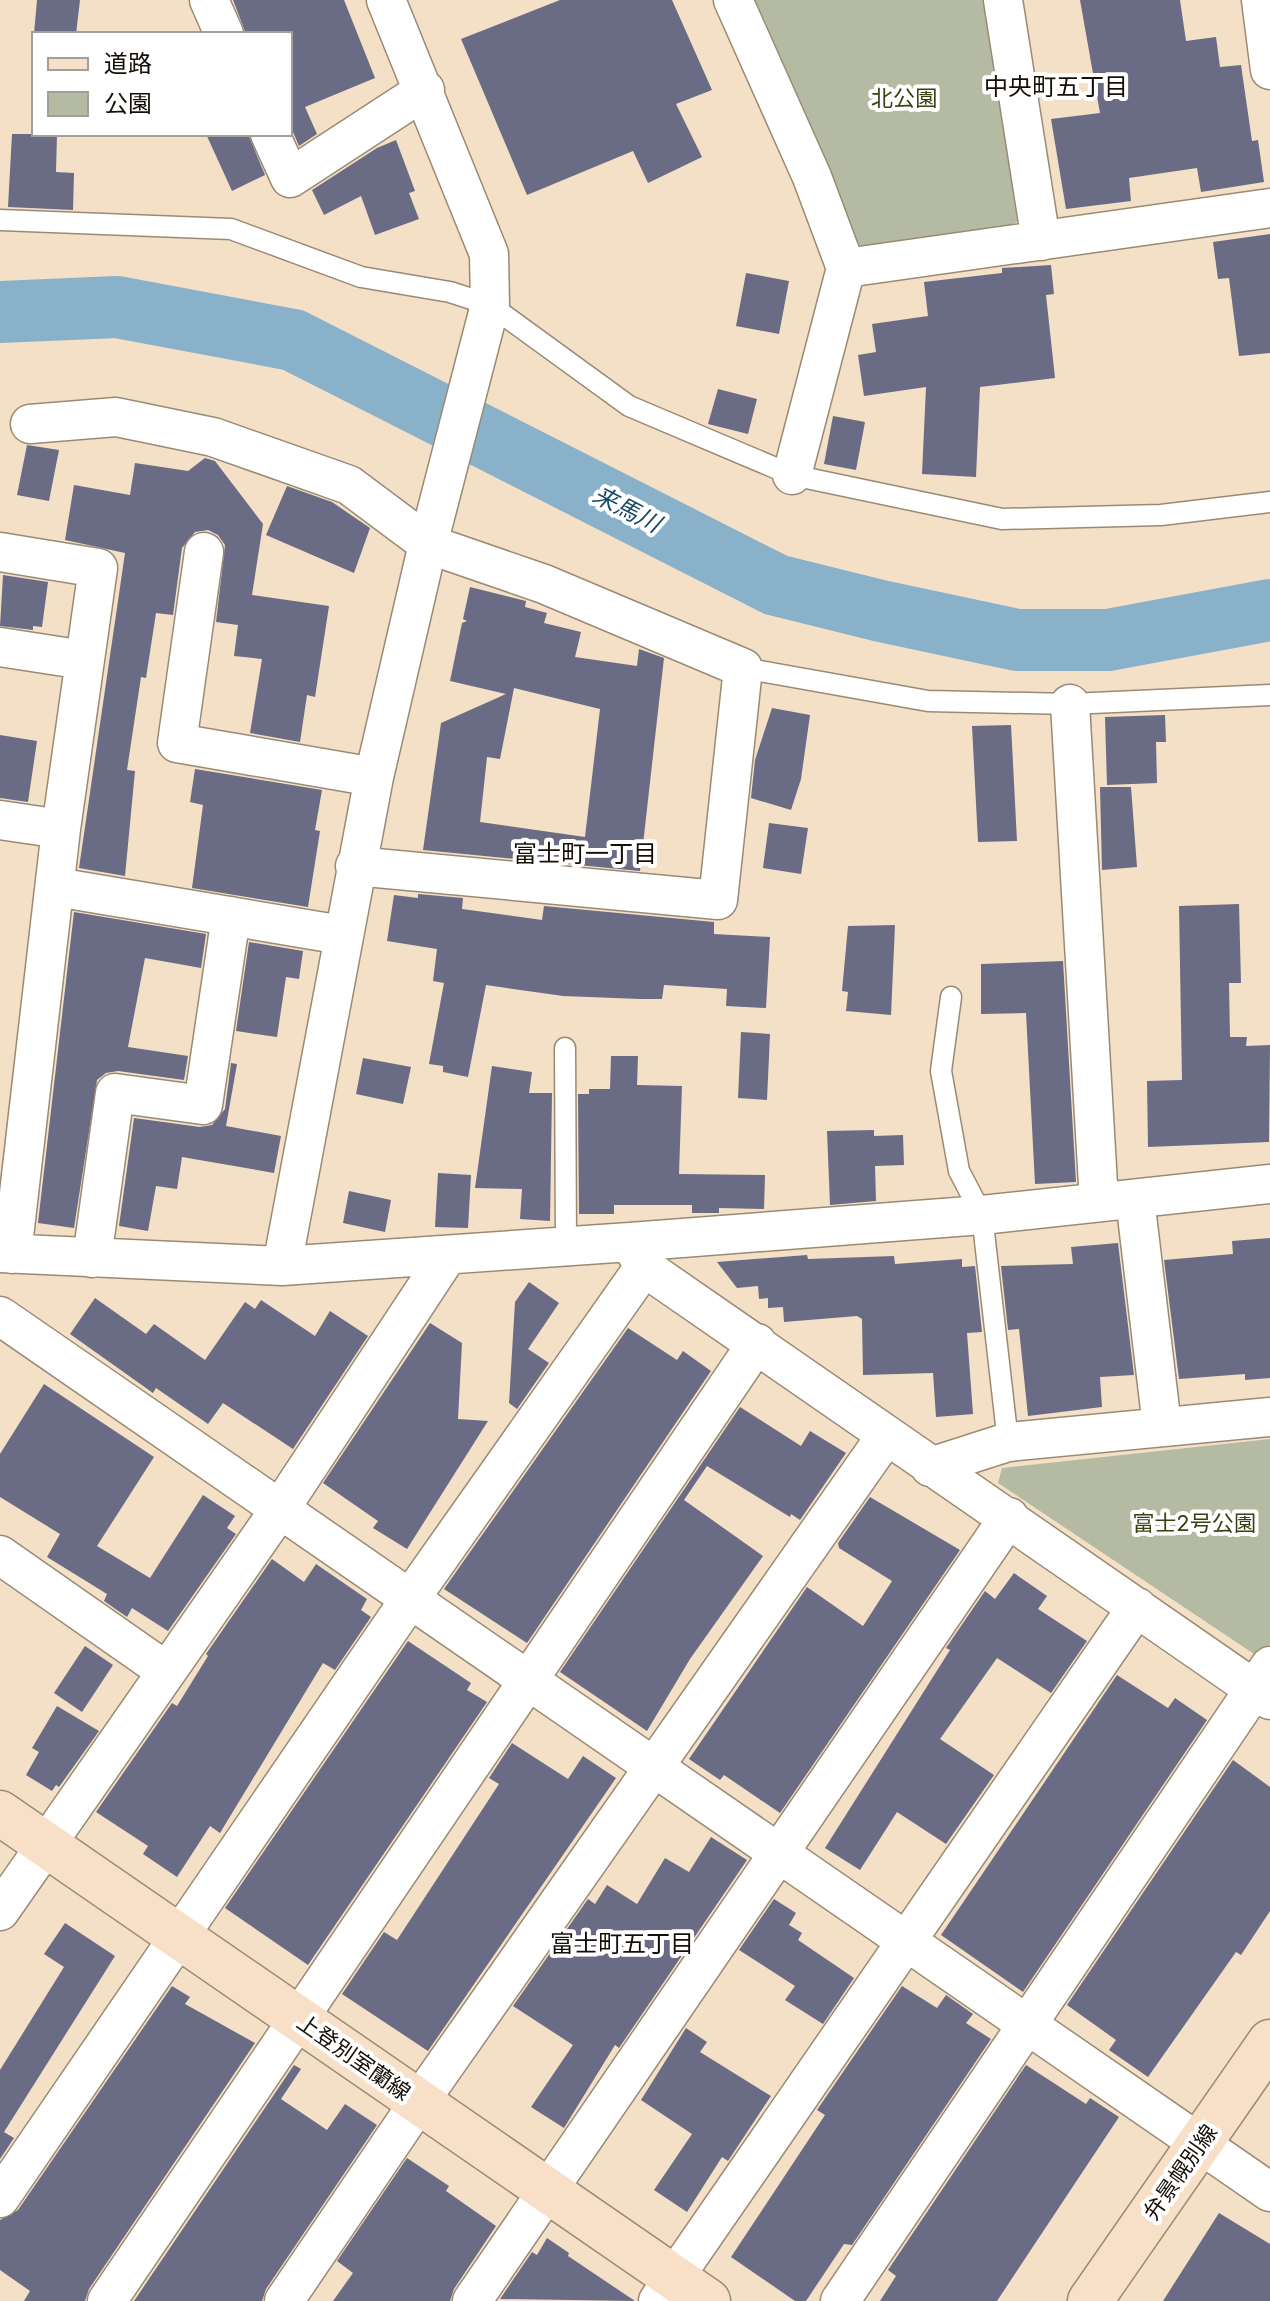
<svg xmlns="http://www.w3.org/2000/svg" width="1270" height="2301" viewBox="0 0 1270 2301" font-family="Inter,'Noto Sans JP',sans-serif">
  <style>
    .green { fill: #b5bba2 }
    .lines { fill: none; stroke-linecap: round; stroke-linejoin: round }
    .river { stroke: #89b1ca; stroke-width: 62 }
    .building { fill: #6a6b84; fill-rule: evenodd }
    .lane-casing { stroke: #9b8a73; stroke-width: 23 }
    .street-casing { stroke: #9b8a73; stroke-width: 41 }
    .secondary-casing { stroke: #9b8a73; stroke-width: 47 }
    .lane { stroke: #fff; stroke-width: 20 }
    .street { stroke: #fff; stroke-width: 38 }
    .secondary { stroke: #f8e0c8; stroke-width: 44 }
    .labels { text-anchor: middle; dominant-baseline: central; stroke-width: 8; stroke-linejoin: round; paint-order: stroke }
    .park-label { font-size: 22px; fill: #3a4111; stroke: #fff }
    .street-label { font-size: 22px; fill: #140e06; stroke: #fff }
    .neighbourhood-label { font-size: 24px; fill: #140e06; stroke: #fff }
    .water-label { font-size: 24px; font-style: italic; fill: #184964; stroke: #fff }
  </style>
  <rect width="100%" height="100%" fill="#f3e0c7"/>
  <!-- green -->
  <path class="green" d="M754,0H989L1022,218L1012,225L861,249Z
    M1270,1439V1644L1260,1658L998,1483L1002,1468Z"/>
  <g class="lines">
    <!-- river -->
    <path class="river" d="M0,312L117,307L293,340L776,585L881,611L1017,640H1108L1270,610"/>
  </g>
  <!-- building -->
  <path class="building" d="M37,0H80L76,34H34Z
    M233,0H344L375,78L305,107L317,134L299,146L290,125V34H246Z
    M560,0H672L712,90L676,104L702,157L648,183L633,151L527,195L461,39Z
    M1080,0H1180L1186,41L1216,37L1220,67L1241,65L1252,141L1258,140L1264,182L1201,192L1197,168L1129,178L1131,201L1066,209L1051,119L1100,113Z
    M12,134H57L56,172L74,173L73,210L8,207Z
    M206,134H248L265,175L232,191Z
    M396,140L415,191L409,193L419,219L375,235L361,196L324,215L312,190L377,148Z
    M1270,234V353L1239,356L1229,278L1218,279L1213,242Z
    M1051,265L1054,294L1046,295L1055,378L980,387L976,477L922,474L926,387L864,396L858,355L876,352L872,324L928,316L924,282L1002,273V268Z
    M746,273L789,281L779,334L736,326Z
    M718,389L757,399L748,434L708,424Z
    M833,416L865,422L856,470L824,464Z
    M27,445L59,450L49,501L17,495Z
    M205,458L215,461L263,524L252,595L329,606L315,697L307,695L300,742L250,733L262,659L234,656L238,625L216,622L225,545L218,535L208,530L195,532L182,548L173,615L156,613L146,678L141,677L127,770L135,771L125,876L79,868L125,553L65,540L74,485L130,495L135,463L188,471Z
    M287,486L332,502L370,528L354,573L266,535Z
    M3,575L48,582L42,627L33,626V630L0,626Z
    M470,587L526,601L525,607L547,613L544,623L581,632L575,657L637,666L639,649L664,658L640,871L423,850L441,723L506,694L450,681L462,623L467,621L463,619ZM514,688L600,709L585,837L480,822L487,757L500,759Z
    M772,708L810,715L801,779L791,810L751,798L755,760Z
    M1165,715L1166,742H1156L1157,783L1107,785L1105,717Z
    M1011,725L1017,841L978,842L972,726Z
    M0,735L37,741L28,802L0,798Z
    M195,769L322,790L315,830L320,831L308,907L192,888L203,805L190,802Z
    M1100,787H1131L1137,867L1102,870Z
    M769,823L808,828L801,874L763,868Z
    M418,894L463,898L462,909L542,920L544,906L714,922V934L770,937L766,1008L726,1006L727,989L664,985L662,999H640L563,996L486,985L468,1077L443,1072V1066L429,1064L444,983L433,981L437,949L387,941L394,895L418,898Z
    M1239,904L1241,983H1229L1230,1037H1247L1246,1046L1270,1045L1269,1142L1148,1147L1147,1081L1182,1080L1179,906Z
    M74,912L206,934L201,968L145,958L128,1047L188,1056L184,1080L118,1071L106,1073L97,1080L74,1228L38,1223Z
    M895,925L891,1015L846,1011L848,992L842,991L848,926Z
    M249,942L303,951L299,979L286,977L277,1037L236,1031Z
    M1063,961L1076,1182L1035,1184L1026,1013L981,1014V964Z
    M741,1032L770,1034L767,1100L738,1098Z
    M611,1056H638L637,1085L682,1086L679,1174L765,1175L764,1209L719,1208V1213H692V1205H614V1214H579L578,1094H589V1089H610Z
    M363,1058L411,1067L403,1104L356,1094Z
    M231,1063L237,1064L226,1126L281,1136L274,1173L182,1157L177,1189L156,1186L148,1231L119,1226L134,1118L200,1127L212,1125L225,1109Z
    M492,1066L532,1072L529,1093H552L550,1221L520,1219L522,1189L475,1188Z
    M874,1130V1136L903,1135L904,1165L875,1166L876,1201L830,1205L827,1131Z
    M438,1173L471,1175L468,1228L435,1227Z
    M349,1191L391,1200L385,1232L343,1223Z
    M1270,1238V1378L1245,1380V1374L1179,1379L1164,1260L1233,1254L1232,1241Z
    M1118,1243L1134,1375L1100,1377L1102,1407L1028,1416L1019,1329L1008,1330L1001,1266L1073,1264L1071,1247Z
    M807,1255L808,1259L894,1256L895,1264L962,1259V1267L975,1266L982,1332L967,1333L973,1414L936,1417L933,1373L863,1375L862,1319L857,1316L784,1322L783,1307L768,1308V1298L759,1299L758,1286L737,1288L717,1262Z
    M529,1282L559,1303L528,1349L549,1363L517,1409L509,1403L515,1302Z
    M95,1298L146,1334L154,1324L205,1360L245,1302L255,1309L261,1300L315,1336L330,1311L368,1336L293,1449L223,1403L208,1424L156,1388L153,1393L70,1334Z
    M430,1323L462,1343L458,1419L488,1421L407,1549L373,1528L378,1521L323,1483Z
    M628,1328L677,1360L683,1351L711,1371L527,1643L444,1589Z
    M44,1384L154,1457L97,1546L150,1578L203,1495L235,1516L227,1528L236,1534L168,1631L132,1608L127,1617L104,1601L107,1594L47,1557L60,1534L0,1497V1454Z
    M740,1407L801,1446L810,1431L846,1453L800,1520L791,1514L790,1517L707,1466L684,1500L763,1556L690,1659L647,1731L560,1672Z
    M870,1497L960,1550L780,1813L724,1775L720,1780L689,1759L807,1587L863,1626L892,1581L839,1548L838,1543Z
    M272,1559L304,1582L316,1564L367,1599L361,1610L371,1617L335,1670L323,1663L220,1833L210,1826L177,1877L143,1854L148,1846L96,1812L172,1703L177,1706L208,1656L206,1654Z
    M1014,1573L1047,1596L1038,1609L1087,1641L1051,1693L997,1658L940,1739L994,1775L946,1844L897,1812L860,1870L825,1848L950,1650L946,1648L985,1591L995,1599Z
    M408,1641L471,1683L467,1690L487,1702L308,1965L225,1908Z
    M85,1646L113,1665L82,1712L54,1693Z
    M1117,1675L1168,1708L1175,1698L1207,1720L1023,1992L941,1935Z
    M57,1706L99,1731L59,1787L56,1785L52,1791L26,1775L39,1752L32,1748Z
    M512,1743L568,1779L583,1756L616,1778L428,2051L342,1994L384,1932L397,1940L499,1784L489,1778Z
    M1233,1760L1270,1787V1911L1241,1955L1236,1952L1148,2077L1109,2050L1116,2040L1067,2005Z
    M711,1837L747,1860L619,2048L615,2045L564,2128L531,2107L573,2045L513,2006L588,1899L595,1904L607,1885L637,1904L665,1858L689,1872Z
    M774,1899L796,1913L789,1925L802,1933L798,1940L854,1978L823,2024L785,2000L795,1986L739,1950Z
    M65,1923L115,1956L4,2132L14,2138L0,2159V2070L64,1967L44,1954Z
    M172,1986L190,1997L185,2004L255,2043L89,2289L85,2301H24L30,2291L0,2270V2220L18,2210Z
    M902,1986L937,2008L946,1995L973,2014L966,2023L991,2039L852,2245L844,2244L806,2301H795L731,2257L825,2115L817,2110Z
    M686,2028L707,2042L700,2052L771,2096L728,2161L722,2157L687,2212L654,2190L692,2134L641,2100Z
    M294,2065L301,2069L281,2099L327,2130L345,2104L377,2125L266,2289L262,2301H134Z
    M1026,2065L1086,2104L1090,2098L1119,2117L997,2301H880L896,2276L888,2270Z
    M407,2158L449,2186L446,2191L496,2226L454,2289L450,2301H333L353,2273L337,2261Z
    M1219,2213L1270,2244V2301H1163Z
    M547,2238L569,2253L568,2256L635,2301L500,2299L532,2252L537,2255Z"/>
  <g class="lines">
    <defs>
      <path id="lane" d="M0,220L231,229L361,277L450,292L490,305L629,406L792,475L1002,519L1161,515L1270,502
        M743,668L928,701L1070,704L1270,695
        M951,997L941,1071L959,1171L982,1215L1008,1442
        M565,1048L566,1247"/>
      <path id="street" d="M209,0L224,34
        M733,0L812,177L846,268L792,475
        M1003,0L1041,241
        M1261,0L1270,70
        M270,134L290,178L425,90
        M846,268L1270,208
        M30,424L116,417L213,437L349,485L428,544L544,584L743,668L718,900L355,866
        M0,552L98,568L61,829L12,1254
        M204,552L177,743L374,777
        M0,647L84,660
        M1070,704L1099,1202
        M0,820L61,829
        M56,887L342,935
        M1135,1199L1162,1426
        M630,1242L982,1215L1270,1184
        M0,1253L282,1266L374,777L428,544L490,305L489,254L386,0
        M92,1258L115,1093L203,1105L231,916
        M282,1266L630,1242L644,1267L1270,1700
        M0,1316L1270,2192
        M930,1467L1008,1442L1270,1417
        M0,1555L166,1671
        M0,1911L280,1509L447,1256
        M0,2198L410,1599L644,1267
        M107,2301L757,1343
        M284,2301L419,2102L886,1436
        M472,2301L1009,1517
        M658,2301L1137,1607
        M840,2301L1270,1666"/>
      <path id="secondary" d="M0,1813L708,2301
        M1090,2301L1270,2042"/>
    </defs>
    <!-- lane casing -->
    <use href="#lane" class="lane-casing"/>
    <!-- street casing -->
    <use href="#street" class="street-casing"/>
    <!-- secondary casing -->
    <use href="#secondary" class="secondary-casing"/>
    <!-- lane -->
    <use href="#lane" class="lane"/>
    <!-- street -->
    <use href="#street" class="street"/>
    <!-- secondary -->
    <use href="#secondary" class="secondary"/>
  </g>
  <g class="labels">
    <!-- park labels -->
    <g class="park-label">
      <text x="904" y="98">北公園</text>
      <text x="1194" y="1523">富士2号公園</text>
    </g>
    <!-- street labels -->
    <g class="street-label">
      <text transform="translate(354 2057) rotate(35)">上登別室蘭線</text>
      <text transform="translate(1180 2172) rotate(-55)">弁景幌別線</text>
    </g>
    <!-- neighbourhood labels -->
    <g class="neighbourhood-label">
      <text x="1056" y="86">中央町五丁目</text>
      <text x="585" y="853">富士町一丁目</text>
      <text x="622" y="1943">富士町五丁目</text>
    </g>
    <!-- water labels -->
    <g class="water-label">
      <text transform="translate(627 509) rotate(27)">来馬川</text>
    </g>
  </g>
  <!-- legend -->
  <rect x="32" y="32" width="260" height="104" fill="#ffffff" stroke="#a19f9b" stroke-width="2"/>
  <rect x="48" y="58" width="40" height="12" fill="#f8e0c8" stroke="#a19f9b" stroke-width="2"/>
  <text x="104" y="72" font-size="24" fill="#140e06">道路</text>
  <rect x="48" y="92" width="40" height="24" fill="#b5bba2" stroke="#a19f9b" stroke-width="2"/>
  <text x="104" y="112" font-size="24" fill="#140e06">公園</text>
</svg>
